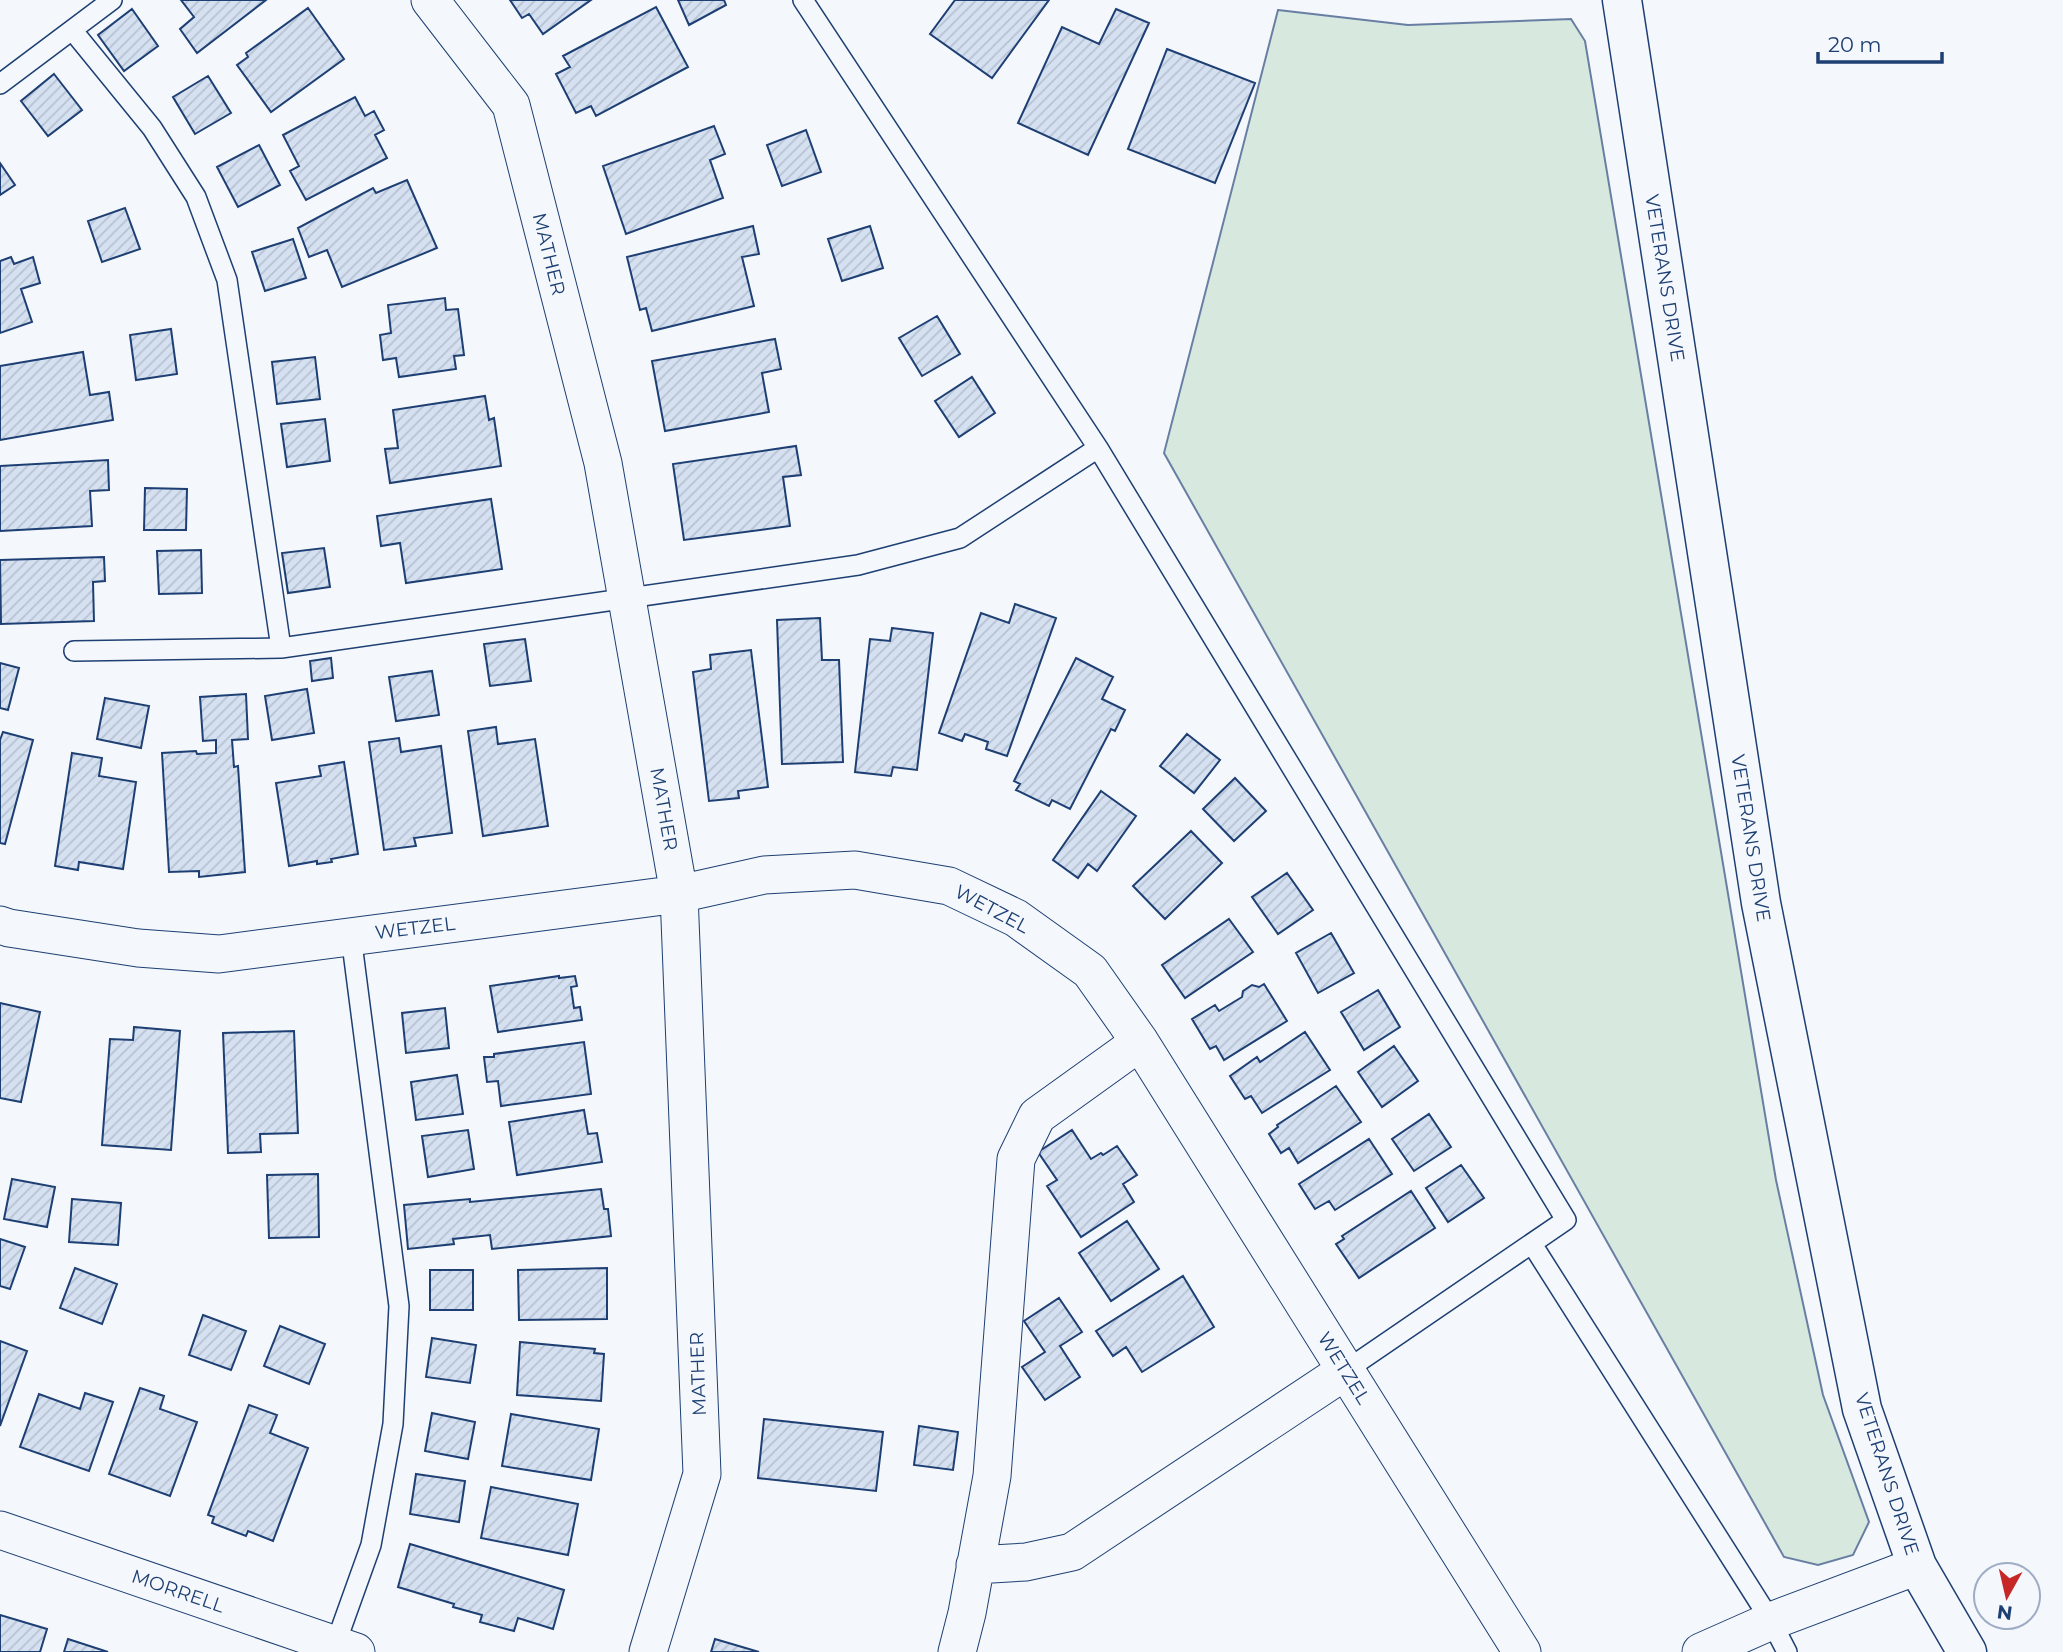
<svg xmlns="http://www.w3.org/2000/svg" width="2063" height="1652" viewBox="0 0 2063 1652" font-family="Montserrat,sans-serif">
  <style>
    .green { fill: #d7e8df; stroke: #687fa3; stroke-width: 2 }
    .building { fill: url(#building-hatch); stroke: #1d3f73; stroke-width: 2 }
    .lines { fill: none; stroke-linecap: round; stroke-linejoin: round }
    .service-casing { stroke: #1d3f73; stroke-width: 22 }
    .minor-casing { stroke: #1d3f73; stroke-width: 39 }
    .secondary-casing { stroke: #1d3f73; stroke-width: 41 }
    .service { stroke: #f4f7fb; stroke-width: 19 }
    .minor { stroke: #f4f7fb; stroke-width: 37 }
    .secondary { stroke: #f4f7fb; stroke-width: 38 }
    .labels { text-anchor: middle; dominant-baseline: central; stroke-width: 5; stroke-linejoin: round; paint-order: stroke }
    .street-label { font-size: 19px; fill: #1d3f73; stroke: #f4f7fb }
  </style>
  <defs>
    <pattern id="building-hatch" width="6" height="6" patternUnits="userSpaceOnUse" patternTransform="scale(1.75)"><rect width="6" height="6" fill="#d5e0f0"/><path d="M-1 1l2-2M0 6l6-6M5 7l2-2" fill="none" stroke="#b6c1d1"/></pattern>
  </defs>
  <rect width="100%" height="100%" fill="#f4f7fb"/>
  <!-- green -->
  <path class="green" d="M1278,10L1408,25L1571,19L1585,41L1776,1180L1823,1395L1869,1522L1853,1555L1818,1565L1784,1557L1164,453Z"/>
  <!-- building -->
  <path class="building" d="M181,0H266L197,53L180,29L194,17Z
    M510,0H591L543,34L529,14L522,18Z
    M678,0H724L726,5L689,25Z
    M955,0H1049L992,78L930,34Z
    M656,7L688,67L596,116L591,106L576,113L556,74L570,67L563,56Z
    M308,8L344,59L271,112L237,65L248,57L246,53Z
    M132,9L158,46L124,71L98,35Z
    M1116,9L1149,23L1088,155L1018,123L1062,27L1099,44Z
    M1167,49L1255,83L1215,183L1128,149Z
    M54,74L82,110L48,136L21,101Z
    M208,76L231,113L195,134L173,97Z
    M355,97L365,116L374,111L384,130L375,135L387,158L306,200L290,171L299,166L283,135Z
    M714,126L725,154L710,160L723,198L626,234L603,166Z
    M806,130L821,172L782,186L767,145Z
    M259,145L280,185L238,207L217,167Z
    M0,163L15,185L0,195Z
    M407,180L437,248L342,287L327,250L309,257L298,228L373,188L376,193Z
    M125,208L140,249L102,262L88,221Z
    M753,226L759,254L742,257L754,306L652,331L646,308L640,310L627,257Z
    M870,226L883,268L842,281L828,239Z
    M293,239L306,278L265,291L252,252Z
    M11,257L14,264L33,257L40,283L21,289L32,322L0,333V261Z
    M445,298L446,310L458,309L464,355L454,356L456,369L399,377L396,358L383,360L380,335L391,333L388,305Z
    M937,316L960,354L922,376L899,338Z
    M171,329L177,374L136,380L130,335Z
    M775,339L781,369L762,373L769,412L665,431L652,361Z
    M83,352L90,395L109,392L113,420L0,440V366Z
    M315,357L320,399L277,404L272,362Z
    M972,377L995,413L959,437L935,401Z
    M485,396L489,420L494,418L501,466L390,483L385,449L398,448L393,410Z
    M325,419L330,461L287,467L281,424Z
    M796,446L801,475L783,477L790,526L684,540L673,464Z
    M108,460L109,490L90,491L92,526L0,531V466Z
    M145,488L187,489L186,530H144Z
    M491,499L502,569L406,583L400,543L381,546L377,516Z
    M324,548L330,587L288,593L282,553Z
    M201,550L202,593L159,594L157,551Z
    M104,557L105,581L93,582L94,621L1,624L0,560Z
    M1015,604L1056,618L1007,756L986,749L988,742L965,734L962,741L939,733L981,613L1009,623Z
    M820,618L822,660H839L843,762L782,764L777,620Z
    M892,628L933,633L917,770L893,767L891,776L855,772L870,639L890,641Z
    M525,639L531,681L490,686L484,644Z
    M751,650L768,787L738,791L739,798L709,801L693,672L711,669L710,655Z
    M331,658L333,678L312,681L310,661Z
    M1076,658L1113,677L1102,699L1125,710L1115,731L1111,729L1070,809L1052,800L1049,806L1016,790L1020,784L1014,781Z
    M0,663L19,668L8,710L0,708Z
    M432,671L439,715L396,721L389,677Z
    M307,689L314,733L272,740L265,696Z
    M246,694L248,739L232,740L234,767L238,766L245,872L199,877V871L169,872L162,753L196,751L197,754L216,753V740L203,741L200,697Z
    M105,698L149,706L141,748L97,739Z
    M496,727L498,744L535,739L548,826L483,836L468,731Z
    M3,732L33,740L5,844L0,843V740Z
    M1187,734L1220,760L1194,793L1160,766Z
    M399,738L401,752L441,746L452,833L414,838L416,846L384,850L369,742Z
    M72,753L102,758L99,776L136,782L123,869L79,862L78,870L55,866Z
    M344,762L358,854L331,859L332,862L317,864V861L289,866L276,783L321,776L319,766Z
    M1235,778L1266,811L1234,841L1203,809Z
    M1101,791L1136,816L1097,871L1088,864L1078,878L1053,860Z
    M1191,831L1222,863L1165,919L1133,886Z
    M1287,873L1313,910L1278,934L1252,897Z
    M1229,919L1253,952L1185,998L1162,965Z
    M1331,933L1354,973L1318,993L1296,953Z
    M559,976V978L575,976L577,986L571,987L574,1008L580,1007L582,1020L498,1032L490,986Z
    M1264,984L1287,1021L1224,1060L1216,1046L1210,1049L1192,1019L1215,1005L1219,1011L1242,997L1243,991L1252,985L1259,987Z
    M1378,990L1400,1027L1364,1050L1341,1012Z
    M0,1003L40,1012L21,1102L0,1098Z
    M445,1008L449,1048L406,1053L402,1013Z
    M134,1027L180,1031L171,1150L102,1145L110,1039L133,1040Z
    M294,1031L298,1133L260,1134L261,1152L228,1153L223,1033Z
    M1305,1032L1330,1070L1262,1113L1251,1096L1245,1099L1230,1076L1257,1057L1260,1062Z
    M584,1042L591,1094L501,1106L498,1081L487,1082L484,1057H494V1054Z
    M1394,1046L1418,1081L1382,1107L1358,1072Z
    M457,1075L463,1114L416,1120L411,1082Z
    M1336,1086L1361,1122L1298,1163L1289,1148L1281,1153L1269,1134L1278,1127L1277,1125Z
    M584,1110L588,1134L597,1133L602,1162L517,1175L509,1122Z
    M1429,1114L1451,1147L1414,1171L1392,1139Z
    M468,1130L474,1169L428,1177L422,1136Z
    M1072,1130L1091,1159L1101,1153L1103,1155L1117,1146L1137,1175L1123,1184L1134,1202L1081,1237L1047,1186L1057,1180L1038,1152Z
    M1369,1139L1392,1174L1335,1210L1329,1201L1315,1209L1299,1184Z
    M1461,1165L1484,1198L1448,1222L1426,1188Z
    M318,1174L319,1237L269,1238L267,1175Z
    M12,1179L55,1187L47,1227L4,1219Z
    M601,1189L604,1209H608L611,1236L492,1249L490,1235L453,1239L454,1244L408,1249L404,1205L470,1199V1202Z
    M1411,1191L1435,1228L1359,1278L1336,1244L1344,1239L1342,1236Z
    M72,1199L121,1203L118,1245L69,1242Z
    M1127,1221L1159,1269L1111,1301L1079,1253Z
    M0,1239L25,1247L10,1289L0,1286Z
    M75,1268L117,1284L102,1324L60,1308Z
    M607,1268V1319L519,1320L518,1270Z
    M430,1270H473V1310H430Z
    M1183,1276L1214,1327L1142,1372L1126,1347L1113,1356L1096,1331Z
    M1059,1298L1082,1332L1060,1346L1080,1377L1045,1400L1022,1367L1045,1352L1024,1321Z
    M203,1315L246,1331L231,1370L189,1355Z
    M280,1326L325,1344L309,1384L264,1366Z
    M432,1338L476,1345L470,1383L426,1377Z
    M0,1341L27,1351L0,1426Z
    M520,1342L595,1349L594,1353L604,1354L601,1401L517,1395Z
    M140,1388L164,1396L160,1409L197,1422L170,1496L109,1474Z
    M85,1393L113,1402L89,1471L20,1447L39,1394L80,1409Z
    M249,1405L277,1415L270,1433L308,1448L273,1541L248,1531L246,1536L212,1523L214,1517L208,1515Z
    M432,1413L475,1422L468,1459L425,1451Z
    M511,1414L599,1429L591,1480L502,1466Z
    M764,1419L883,1432L876,1491L758,1478Z
    M919,1426L958,1432L953,1470L914,1465Z
    M416,1474L465,1481L459,1522L410,1514Z
    M491,1487L578,1504L568,1555L481,1538Z
    M410,1544L564,1590L553,1629L518,1618L514,1631L480,1622L482,1615L453,1607L454,1604L398,1587Z
    M0,1615L47,1629L40,1652H0Z
    M68,1639L108,1652H64Z
    M715,1639L759,1652H711Z"/>
  <g class="lines">
    <defs>
      <path id="service" d="M803,0L1098,448L1566,1220L1345,1371
        M73,31L152,128L196,197L227,280L281,648
        M0,84L112,0
        M74,651L281,648L858,565L960,538L1098,448
        M1532,1244L1771,1621L1787,1652
        M333,1651L371,1545L393,1424L399,1306L351,936"/>
      <path id="minor" d="M430,0L511,105L603,463L679,894L702,1474L648,1652
        M0,925L9,928L138,948L219,954L679,894L764,875L855,870L949,886L1016,918L1090,971L1140,1042L1522,1652
        M0,1530L356,1652
        M975,1565L1026,1562L1072,1552L1345,1371
        M957,1652L967,1613L992,1476L1016,1159L1037,1116L1140,1042
        M1701,1652L1771,1621L1917,1566"/>
      <path id="secondary" d="M1622,0L1761,903L1862,1409L1917,1566L1967,1652"/>
    </defs>
    <!-- service casing -->
    <use href="#service" class="service-casing"/>
    <!-- minor casing -->
    <use href="#minor" class="minor-casing"/>
    <!-- secondary casing -->
    <use href="#secondary" class="secondary-casing"/>
    <!-- service -->
    <use href="#service" class="service"/>
    <!-- minor -->
    <use href="#minor" class="minor"/>
    <!-- secondary -->
    <use href="#secondary" class="secondary"/>
  </g>
  <g class="labels">
    <!-- street labels -->
    <g class="street-label">
      <text transform="translate(549 254) rotate(76)">MATHER</text>
      <text transform="translate(1665 278) rotate(81)">VETERANS DRIVE</text>
      <text transform="translate(664 809) rotate(80)">MATHER</text>
      <text transform="translate(1751 838) rotate(81)">VETERANS DRIVE</text>
      <text transform="translate(992 909) rotate(28)">WETZEL</text>
      <text transform="translate(415 928) rotate(-7)">WETZEL</text>
      <text transform="translate(1344 1368) rotate(58)">WETZEL</text>
      <text transform="translate(698 1374) rotate(-92)">MATHER</text>
      <text transform="translate(1887 1474) rotate(72)">VETERANS DRIVE</text>
      <text transform="translate(178 1591) rotate(19)">MORRELL</text>
    </g>
  </g>
  <!-- north arrow -->
  <g transform="translate(2007 1596) rotate(188)"><circle r="33" fill="#f4f7fb" stroke="#9eadc5" stroke-width="2"/>
  <path d="M0-5L12 26L0 18L-12 26Z" fill="#c62828"/>
  <text y="-10" font-size="19" font-weight="bold" text-anchor="middle" fill="#1d3f73">N</text>
  </g>
  <!-- scale -->
  <path d="M1818 52v10h124v-10" fill="none" stroke="#1d3f73" stroke-width="3.5"/>
  <text x="1828" y="52" font-size="21" fill="#1d3f73" stroke="#f4f7fb" stroke-width="5" paint-order="stroke">20 m</text>
</svg>
